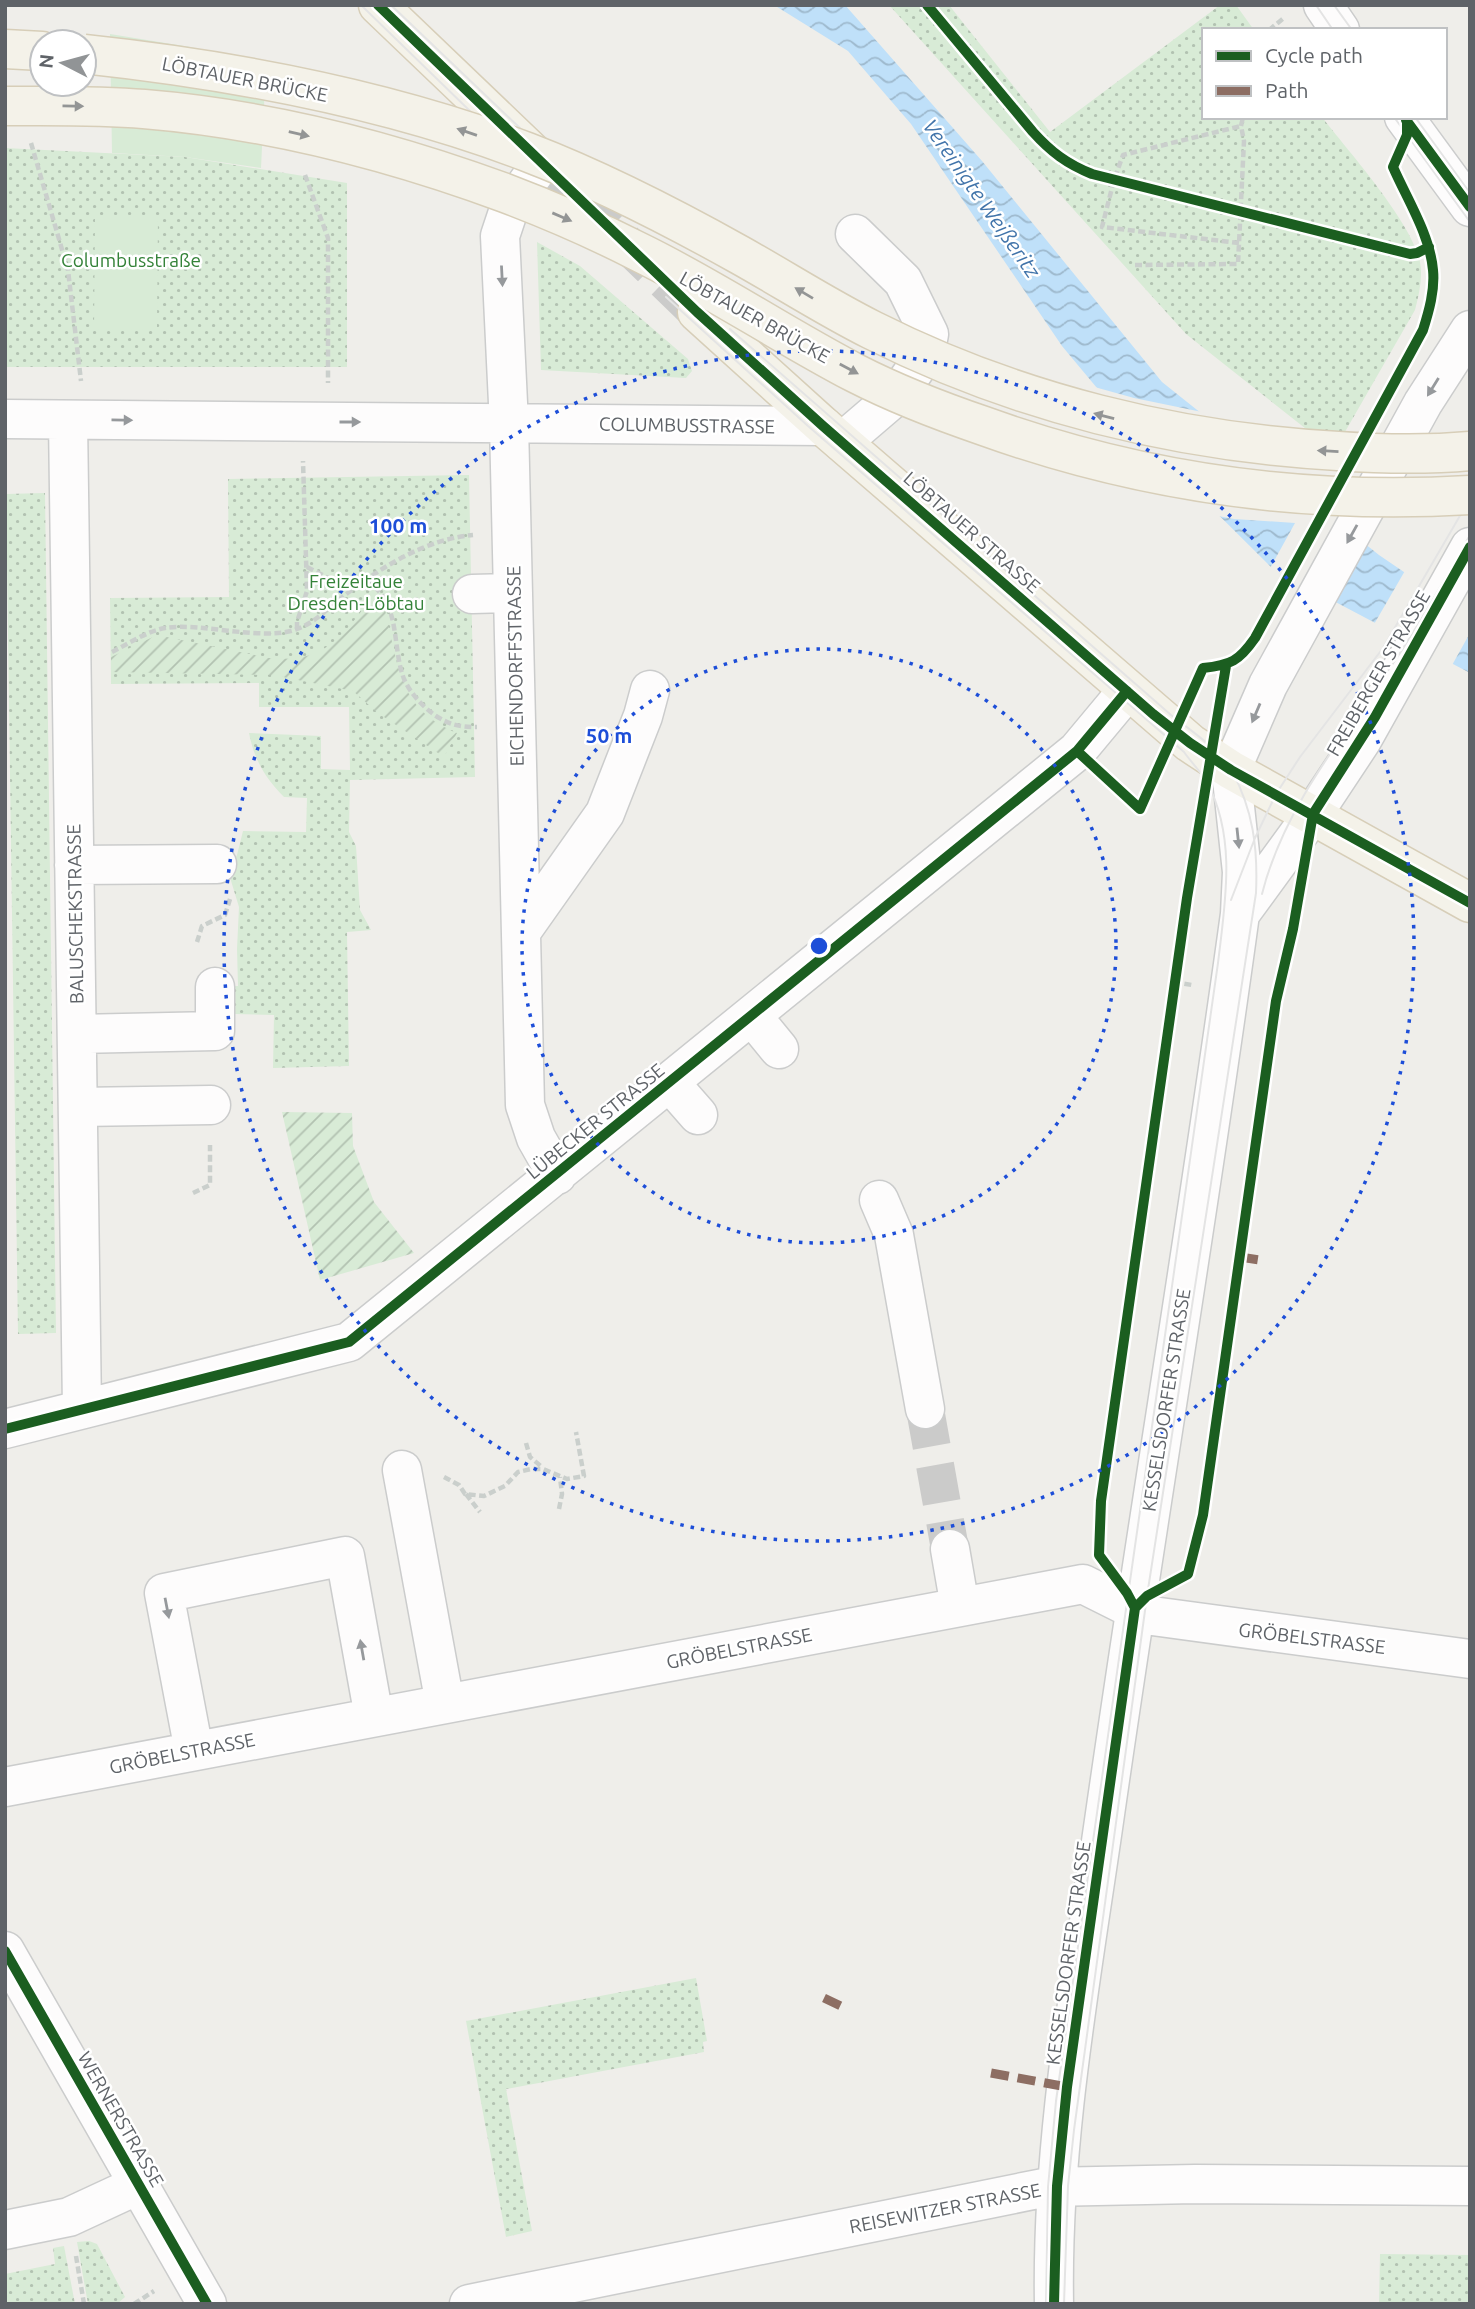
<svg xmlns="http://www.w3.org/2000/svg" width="1475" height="2309" viewBox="0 0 1475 2309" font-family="Ubuntu,sans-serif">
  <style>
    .grass { fill: url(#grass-dots) }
    .garden { fill: url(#garden-furrows) }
    .pitch { fill: #d8ebd6 }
    .water { fill: url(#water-waves) }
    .pier { fill: #efeeea }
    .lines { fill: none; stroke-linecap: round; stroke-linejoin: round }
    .minor-tunnel { stroke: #cbcbca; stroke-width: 38; stroke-dasharray: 38 19; stroke-linecap: butt }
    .major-tunnel { stroke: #cbcbca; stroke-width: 38; stroke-dasharray: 38 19; stroke-linecap: butt }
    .minor-casing { stroke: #cbcccc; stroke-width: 41 }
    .major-casing { stroke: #d7ceb8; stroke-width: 41 }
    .path { stroke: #cacfcc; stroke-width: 4.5; stroke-dasharray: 7 3.5; stroke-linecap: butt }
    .minor { stroke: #fdfcfc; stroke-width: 38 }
    .major { stroke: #f4f2e9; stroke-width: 38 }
    .tram { stroke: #e4e4e4; stroke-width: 2 }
    .major-bridge-casing { stroke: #d7ceb8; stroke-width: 41; stroke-linecap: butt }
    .major-bridge { stroke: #f4f2e9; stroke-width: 38 }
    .quiet { stroke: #8d6e63; stroke-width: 9; stroke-dasharray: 18 9; stroke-linecap: butt }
    .cycleway-casing { stroke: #fff; stroke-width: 15 }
    .cycleway { stroke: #1b5e20; stroke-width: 10 }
    .oneway { fill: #939595 }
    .oneway2 { fill: #96999c }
    .ring { fill: none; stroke: #1d4ed8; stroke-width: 3.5; stroke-dasharray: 3.5 7 }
    .labels { text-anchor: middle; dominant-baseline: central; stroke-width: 5; stroke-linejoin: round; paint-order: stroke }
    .street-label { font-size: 19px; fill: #5f6368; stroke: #fff }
    .park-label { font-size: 19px; fill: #348238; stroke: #fff }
    .water-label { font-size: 21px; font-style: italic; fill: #4174aa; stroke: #fff }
    .centre { fill: #1d4ed8; stroke: #fff; stroke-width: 3.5 }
    .ring-label { font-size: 21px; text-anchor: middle; font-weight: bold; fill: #1d4ed8; stroke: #fff; stroke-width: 5; stroke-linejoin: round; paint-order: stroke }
  </style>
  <defs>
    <pattern id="grass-dots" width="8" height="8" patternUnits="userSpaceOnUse" patternTransform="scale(1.75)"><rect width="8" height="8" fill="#d8ebd6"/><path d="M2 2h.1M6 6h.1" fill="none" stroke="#b2c2b1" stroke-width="1.8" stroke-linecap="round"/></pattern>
    <pattern id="garden-furrows" width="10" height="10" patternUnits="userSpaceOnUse" patternTransform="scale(1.75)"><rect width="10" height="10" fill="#d8ebd6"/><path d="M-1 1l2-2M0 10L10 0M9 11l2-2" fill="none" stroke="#b2c2b1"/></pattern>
    <pattern id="water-waves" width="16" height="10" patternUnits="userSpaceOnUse" patternTransform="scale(1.75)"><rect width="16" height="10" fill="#bfe0f9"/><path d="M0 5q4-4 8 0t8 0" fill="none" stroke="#9eb9cd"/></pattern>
  </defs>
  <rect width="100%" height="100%" fill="#efeeea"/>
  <!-- grass -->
  <path class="grass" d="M889,5H949L1050,132L1220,5H1236L1254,30H1204V117H1322C1348,151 1412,222 1420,262C1423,278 1419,294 1415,310L1334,451L1186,334Z
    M5,148L185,157L347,183V367H5Z
    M537,242L580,266L688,359L692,371L686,378L541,370Z
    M469,475L475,777L350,780L349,832L356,846L360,910L371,930L347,932L349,1066L273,1068L274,1015L235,1014V986H238L237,949L239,907L228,871L237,855L243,831L306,832L307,798L284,797C265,778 254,759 249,733L321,736V769L350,770L349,707H259V683L111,684L110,598L229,597L228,479Z
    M45,493L56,1333L18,1334L6,494Z
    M696,1978L707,2041L703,2042L704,2052L506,2089L532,2231L506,2237L466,2021Z
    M89,2241L97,2244L125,2297L117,2304H88L77,2242Z
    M64,2246L75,2304H5V2274L55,2264L53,2248Z
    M1380,2254L1470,2255V2304H1379Z"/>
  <!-- garden -->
  <path class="garden" d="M376,592C384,602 387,616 389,628C400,679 405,711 457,733L444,757L378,713L353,691L273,675L111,672V657L157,635L269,658C328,664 343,634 376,592Z
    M282,1112L352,1113L353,1146L374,1202L414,1253L320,1280Z"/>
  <!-- pitch -->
  <path class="pitch" d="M110,34L190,47L266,64L261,168L185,157L112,153Z
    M95,216H158L157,330L94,329Z"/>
  <!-- water -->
  <path class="water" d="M774,5H845L982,161L1162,382L1379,555L1470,617V673L1273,569L1127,424L1062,346L911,124L848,51Z"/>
  <!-- pier -->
  <path class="pier" d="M1091,386L1134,398L1207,413L1367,541L1332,604L1269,570L1295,523L1234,519L1213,515L1124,426Z
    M1406,569L1470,613V633L1451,667L1373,626Z"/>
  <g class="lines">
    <!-- minor-tunnel -->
    <path class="minor-tunnel" d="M925,1409L950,1549"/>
    <!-- major-tunnel -->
    <path class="major-tunnel" d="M542,162L697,312"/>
    <defs>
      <path id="minor" d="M1323,5L1340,30
        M1404,117L1470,207
        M542,162L509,209L500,236L509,424L525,1105L536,1138L557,1175
        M5,419L823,426
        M68,420L82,1409
        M842,442L898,394L925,355L929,334L903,281L855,234
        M472,594L513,593
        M74,865L217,864
        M1240,914L1313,814L1362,740L1470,547
        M521,932L605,813L643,716L650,690
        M752,1016L779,1049
        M77,1034L215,1031V987
        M670,1083L698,1115
        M78,1107L211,1105
        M879,1200L894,1235L925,1409
        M5,1429L349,1342L1077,751L1127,691
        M402,1470L445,1704
        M950,1549L960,1607
        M194,1751L164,1593L345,1556L374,1717
        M5,1787L1083,1584L1145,1615L1470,1659
        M5,1951L207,2304
        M5,2230L69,2217L138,2185
        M469,2304L1048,2187L1195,2184L1470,2186
        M1054,2304C1051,2139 1082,1976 1105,1814C1148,1514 1199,1215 1240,914L1242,872L1231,770L1268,685L1423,403L1470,330"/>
      <path id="major" d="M378,5L538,158
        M5,49L42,51
        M697,312L823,426L1190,743L1231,770L1470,903"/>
    </defs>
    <!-- minor casing -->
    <use href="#minor" class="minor-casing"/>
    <!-- major casing -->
    <use href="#major" class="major-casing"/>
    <!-- path -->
    <path class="path" d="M1269,30L1285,17
      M31,143L68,270L81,381
      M305,175L328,238V383
      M1239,243L1102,227L1114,180L1123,155L1241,126
      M1135,265L1238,264L1244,141L1241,126L1243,117
      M307,567L351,590
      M366,581C402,602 391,645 404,679C410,693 423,707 436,716C450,725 460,727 477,727
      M297,629V622L307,591L303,461
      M112,652C128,644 147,631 165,628C201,622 264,642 297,629C317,622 332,604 349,592C385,565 427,539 473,535
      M197,942L202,926L225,915L230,899
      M1174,982L1192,985
      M193,1193L210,1185V1145
      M526,1443L530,1457L542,1467
      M444,1477L459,1485L465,1494L484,1496L505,1486L518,1472L531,1469H543L567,1479L584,1476L576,1432
      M466,1494L480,1512
      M559,1509L562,1494L560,1477
      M76,2256L84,2304
      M134,2304L154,2291"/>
    <!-- minor -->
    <use href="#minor" class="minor"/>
    <!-- major -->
    <use href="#major" class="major"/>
    <!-- tram -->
    <path class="tram" d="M361,5L471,112
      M391,5L522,130
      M1316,5L1333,30
      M1334,5L1352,30
      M1394,117L1470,222
      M1415,117L1470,193
      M666,297L808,426L1184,752C1191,762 1201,772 1207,782C1237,839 1225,903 1218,963L1056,2101L1048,2187L1046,2304
      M730,329L1171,715C1189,729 1221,751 1232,771C1253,810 1258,848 1256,893L1147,1596L1074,2130L1068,2186L1064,2304
      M1262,894C1284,806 1346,733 1396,659C1423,619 1446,577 1470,535
      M1231,900L1255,838L1276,794L1300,757L1383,648L1461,514"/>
    <defs>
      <path id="major-bridge" d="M84,54C234,70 385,98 527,152C600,180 670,216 738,254C783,279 826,307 872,330C1017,403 1177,442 1338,451C1381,454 1426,455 1470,451
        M5,106C51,106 98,105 144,109C265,119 391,151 505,193C550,210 596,230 639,252C713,288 782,335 855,373C896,394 940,411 984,426C1140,482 1304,505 1470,495"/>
    </defs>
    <!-- major-bridge casing -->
    <use href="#major-bridge" class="major-bridge-casing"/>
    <!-- major-bridge -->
    <use href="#major-bridge" class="major-bridge"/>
    <!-- quiet -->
    <path class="quiet" d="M1240,1257L1266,1261
      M824,1998L843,2007
      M991,2073L1067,2087"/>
    <defs>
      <path id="cycleway" d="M378,5L697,312L823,426L1153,714L1190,743L1231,770L1470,903
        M927,5L1033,132C1051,152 1067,164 1092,174L1410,254L1417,253L1429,247
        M1406,120L1470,207
        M1226,666L1187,898L1101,1501L1099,1555L1127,1593L1135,1608L1147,1596L1188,1574L1203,1515L1276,1001L1293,929L1313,814L1375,717L1470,547
        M1077,751L1140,809L1203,668C1231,665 1239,661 1255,638L1423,330C1429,311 1435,290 1433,270C1430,235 1407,199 1393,167L1407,135V122
        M5,1429L349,1342L1077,751L1127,691
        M5,1951L207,2304
        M1054,2304L1057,2186L1067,2087L1135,1608"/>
    </defs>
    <!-- cycleway casing -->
    <use href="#cycleway" class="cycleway-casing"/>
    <!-- cycleway -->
    <use href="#cycleway" class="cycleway"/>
  </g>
  <!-- one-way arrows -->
  <defs><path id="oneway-solid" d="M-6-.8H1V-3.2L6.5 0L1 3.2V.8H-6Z" transform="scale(1.75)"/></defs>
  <g class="oneway">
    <use href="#oneway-solid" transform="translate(73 106) rotate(1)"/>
    <use href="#oneway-solid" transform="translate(467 132) rotate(-161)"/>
    <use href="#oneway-solid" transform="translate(299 134) rotate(13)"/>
    <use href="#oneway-solid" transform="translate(562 217) rotate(23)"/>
    <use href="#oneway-solid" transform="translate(804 293) rotate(-149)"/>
    <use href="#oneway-solid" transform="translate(849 369) rotate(28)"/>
    <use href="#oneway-solid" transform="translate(1104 416) rotate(-165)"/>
    <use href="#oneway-solid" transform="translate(1328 451) rotate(-177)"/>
  </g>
  <g class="oneway2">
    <use href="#oneway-solid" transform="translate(502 276) rotate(87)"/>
    <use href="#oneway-solid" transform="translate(1433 387) rotate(122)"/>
    <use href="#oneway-solid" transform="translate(122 420) rotate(1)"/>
    <use href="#oneway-solid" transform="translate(350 422)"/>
    <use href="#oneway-solid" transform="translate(1352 534) rotate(119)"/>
    <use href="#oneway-solid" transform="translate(1256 713) rotate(113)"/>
    <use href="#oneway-solid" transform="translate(1238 838) rotate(84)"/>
    <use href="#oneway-solid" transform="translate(167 1608) rotate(79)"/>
    <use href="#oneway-solid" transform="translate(362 1650) rotate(-100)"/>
  </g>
  <!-- distance rings -->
  <g class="ring">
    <circle cx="819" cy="946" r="297"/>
    <circle cx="819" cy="946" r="595"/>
  </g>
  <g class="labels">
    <!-- street labels -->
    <g class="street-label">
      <text transform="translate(245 79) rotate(11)">LÖBTAUER BRÜCKE</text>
      <text transform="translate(755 317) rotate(29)">LÖBTAUER BRÜCKE</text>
      <text transform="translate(687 425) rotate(1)">COLUMBUSSTRASSE</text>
      <text transform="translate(972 532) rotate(41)">LÖBTAUER STRASSE</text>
      <text transform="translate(515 666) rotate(-91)">EICHENDORFFSTRASSE</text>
      <text transform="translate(1378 673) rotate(-60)">FREIBERGER STRASSE</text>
      <text transform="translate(75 914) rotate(-91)">BALUSCHEKSTRASSE</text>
      <text transform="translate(595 1121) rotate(-39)">LÜBECKER STRASSE</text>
      <text transform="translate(1166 1400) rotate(-81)">KESSELSDORFER STRASSE</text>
      <text transform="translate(1312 1638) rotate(7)">GRÖBELSTRASSE</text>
      <text transform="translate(739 1648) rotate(-11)">GRÖBELSTRASSE</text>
      <text transform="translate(182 1753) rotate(-11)">GRÖBELSTRASSE</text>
      <text transform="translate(1068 1953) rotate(-82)">KESSELSDORFER STRASSE</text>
      <text transform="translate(121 2119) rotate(60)">WERNERSTRASSE</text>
      <text transform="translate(945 2208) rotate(-11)">REISEWITZER STRASSE</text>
    </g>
    <!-- park labels -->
    <g class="park-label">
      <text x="131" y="260">Columbusstraße</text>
      <text x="356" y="581">Freizeitaue<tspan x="356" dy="22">Dresden-Löbtau</tspan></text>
    </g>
    <!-- water labels -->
    <g class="water-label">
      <text transform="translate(982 198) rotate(55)">Vereinigte Weißeritz</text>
    </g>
  </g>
  <circle cx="819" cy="946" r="10" class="centre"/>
  <g class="ring-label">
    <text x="398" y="533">100 m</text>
    <text x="609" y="743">50 m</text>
  </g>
  <!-- border -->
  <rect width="1475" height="2309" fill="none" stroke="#5f6368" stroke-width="14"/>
  <!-- legend -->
  <rect x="1202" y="28" width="245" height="91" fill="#ffffff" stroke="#bfc1c3" stroke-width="2"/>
  <rect x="1216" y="51" width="35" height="10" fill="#1b5e20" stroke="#bfc1c3" stroke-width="2"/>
  <text x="1265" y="63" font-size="21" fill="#5f6368">Cycle path</text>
  <rect x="1216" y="86" width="35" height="10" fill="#8d6e63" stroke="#bfc1c3" stroke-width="2"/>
  <text x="1265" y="98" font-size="21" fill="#5f6368">Path</text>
  <!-- north arrow -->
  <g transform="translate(63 63) rotate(276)"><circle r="33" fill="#ffffff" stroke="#bfc1c3" stroke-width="2"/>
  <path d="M0-5L12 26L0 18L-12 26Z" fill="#919496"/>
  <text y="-10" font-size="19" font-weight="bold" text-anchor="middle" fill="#5f6368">N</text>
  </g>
</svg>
